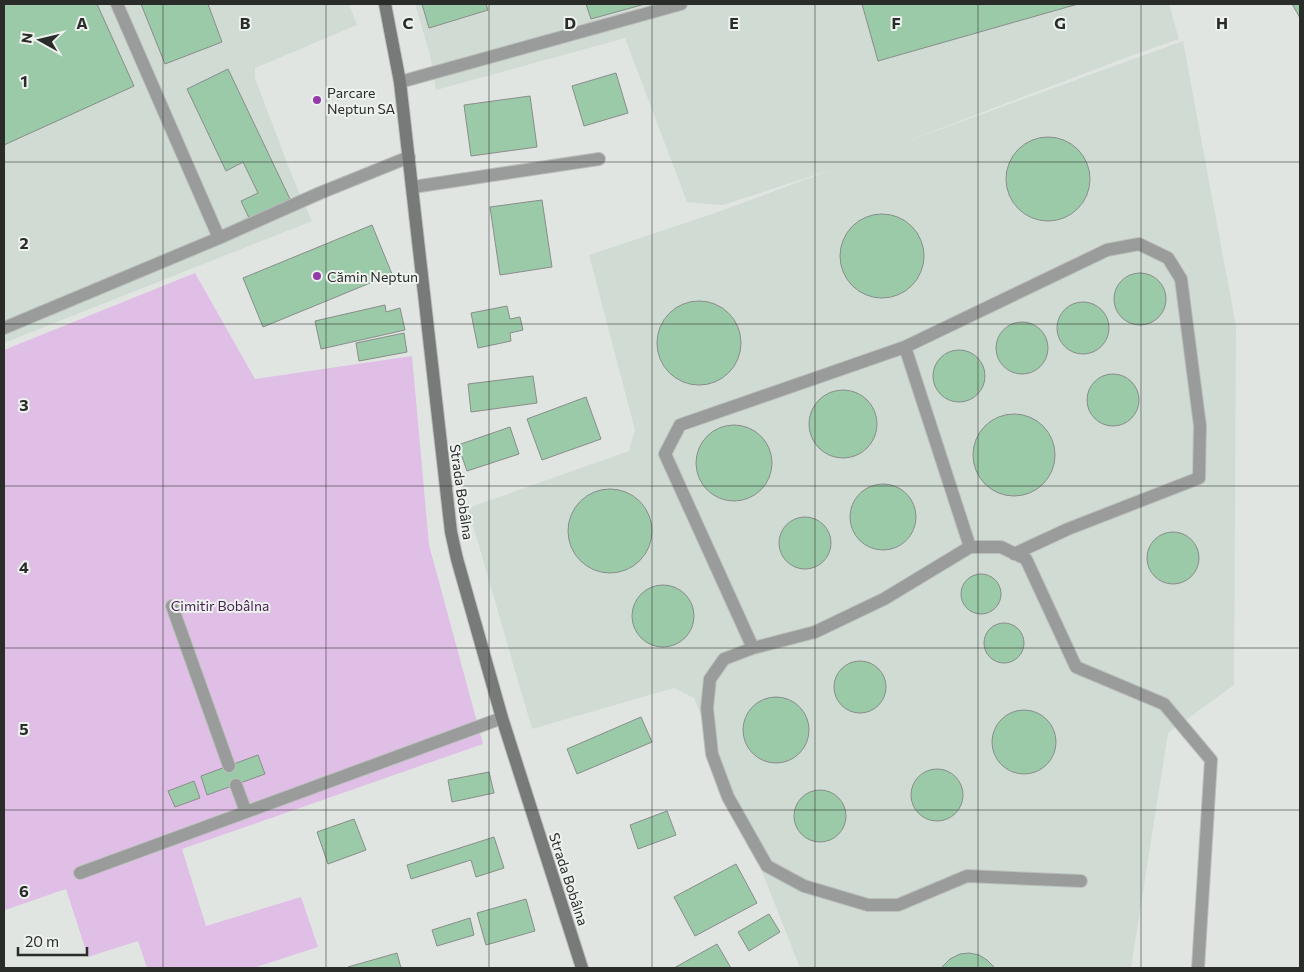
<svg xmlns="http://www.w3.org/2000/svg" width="1304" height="972" viewBox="0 0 1304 972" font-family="Commissioner,sans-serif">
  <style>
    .built { fill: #d0dbd3 }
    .green { fill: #e0bfe7 }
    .building { fill: #9bcaa8; stroke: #898d8a }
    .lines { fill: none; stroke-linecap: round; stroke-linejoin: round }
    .service-casing { stroke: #bcc0bd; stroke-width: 14 }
    .secondary-casing { stroke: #bcc0bd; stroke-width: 14 }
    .service { stroke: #9a9c9b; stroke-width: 12 }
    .secondary { stroke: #777a78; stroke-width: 12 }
    .grid { fill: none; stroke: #2a2c2a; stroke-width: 1; stroke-opacity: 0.55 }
    .poi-dot { fill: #933ba7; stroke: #eef2ef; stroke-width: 2 }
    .labels { text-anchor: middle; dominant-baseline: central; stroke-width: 4; stroke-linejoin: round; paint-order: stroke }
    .poi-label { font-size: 14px; fill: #2a2c2a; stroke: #eef2ef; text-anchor: start }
    .street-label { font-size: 14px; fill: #2a2c2a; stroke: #eef2ef }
    .park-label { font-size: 14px; fill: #461d50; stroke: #eef2ef }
    .grid-label { font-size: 16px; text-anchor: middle; font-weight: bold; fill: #2a2c2a; stroke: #eef2ef; stroke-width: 4; stroke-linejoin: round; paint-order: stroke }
  </style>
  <rect width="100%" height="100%" fill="#e1e5e2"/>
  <!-- built -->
  <path class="built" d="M4,4H349L357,25L255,68V78L292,176L312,221L4,343Z
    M415,4H1169L1179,39L1133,55L897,145L1183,41L1236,326L1234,685L1168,733L1131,968H800L694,698L674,688L532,729L468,508L629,451L635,430L589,255L715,213L834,169L723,205L687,202L625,38L436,90L430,55Z"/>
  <!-- green -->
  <path class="green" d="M195,273L255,379L412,356L429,545L483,744L182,849L206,926L301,897L318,947L253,968H147L138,941L88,957L66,889L5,910L4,907V350Z"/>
  <!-- building -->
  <path class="building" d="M4,4H97L134,86L4,145Z
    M141,4H208L222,42L165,64Z
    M422,4H486L488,10L429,28Z
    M586,4H645L591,19Z
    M862,4H1078L878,61Z
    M1292,4H1300V18Z
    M228,69L290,199L249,218L241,201L258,193L243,162L226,171L187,89Z
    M616,73L628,113L584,126L572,86Z
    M530,96L537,147L471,156L464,105Z
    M1006 179a42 42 0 1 1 84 0a42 42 0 1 1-84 0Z
    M542,200L552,267L500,275L490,207Z
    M840 256a42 42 0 1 1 84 0a42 42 0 1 1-84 0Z
    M372,225L392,274L263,327L243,278Z
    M1114 299a26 26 0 1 1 52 0a26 26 0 1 1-52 0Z
    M657 343a42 42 0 1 1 84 0a42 42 0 1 1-84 0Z
    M1057 328a26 26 0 1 1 52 0a26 26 0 1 1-52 0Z
    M385,305L386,312L400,308L405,330L321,349L315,321Z
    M507,306L510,319L520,317L523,330L510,333L511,341L478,348L471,313Z
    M996 348a26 26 0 1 1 52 0a26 26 0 1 1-52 0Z
    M404,333L407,352L359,361L356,343Z
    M933 376a26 26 0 1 1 52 0a26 26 0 1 1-52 0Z
    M1087 400a26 26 0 1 1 52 0a26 26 0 1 1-52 0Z
    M533,376L537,403L471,412L468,384Z
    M809 424a34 34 0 1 1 68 0a34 34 0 1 1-68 0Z
    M586,397L601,439L542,460L527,419Z
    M973 455a41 41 0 1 1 82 0a41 41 0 1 1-82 0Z
    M696 463a38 38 0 1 1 76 0a38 38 0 1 1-76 0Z
    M510,427L519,454L467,471L458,445Z
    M850 517a33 33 0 1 1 66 0a33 33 0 1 1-66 0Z
    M568 531a42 42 0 1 1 84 0a42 42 0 1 1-84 0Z
    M779 543a26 26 0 1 1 52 0a26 26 0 1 1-52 0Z
    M1147 558a26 26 0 1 1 52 0a26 26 0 1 1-52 0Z
    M961 594a20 20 0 1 1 40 0a20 20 0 1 1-40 0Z
    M632 616a31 31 0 1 1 62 0a31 31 0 1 1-62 0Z
    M984 643a20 20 0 1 1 40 0a20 20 0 1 1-40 0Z
    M834 687a26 26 0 1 1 52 0a26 26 0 1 1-52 0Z
    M743 730a33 33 0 1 1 66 0a33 33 0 1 1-66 0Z
    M992 742a32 32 0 1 1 64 0a32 32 0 1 1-64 0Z
    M641,717L652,742L577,774L567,749Z
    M258,755L265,774L207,795L201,776Z
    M911 795a26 26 0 1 1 52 0a26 26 0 1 1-52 0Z
    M489,772L494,793L452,802L448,780Z
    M194,781L200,798L175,807L168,791Z
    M794 816a26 26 0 1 1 52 0a26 26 0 1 1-52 0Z
    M667,811L676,835L638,849L630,825Z
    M354,819L366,850L328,864L317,832Z
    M494,837L504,868L476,877L471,860L411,879L407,865Z
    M736,864L757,903L695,936L674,897Z
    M526,899L535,931L486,945L477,913Z
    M769,914L780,932L749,951L738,932Z
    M470,918L474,935L437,946L432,930Z
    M717,944L731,968H674Z
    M397,953L401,968H348V967Z
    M969,953L979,955L987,960L995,968H941L950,959L960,954Z"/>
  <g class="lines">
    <defs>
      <path id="service" d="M117,4L219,238
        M400,82L681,4
        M413,187L599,159
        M4,328L219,238L320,193L409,157
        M905,347L970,547
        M1014,554L1068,529L1199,478L1200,426L1181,279L1168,258L1139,244L1107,250L905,347L680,425L665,454L753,648L815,632L884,599L970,547H1001L1026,559L1076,667L1164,704L1211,760L1198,968
        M172,606L229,766
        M753,648L724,659L710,679L707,708L712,754L728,797L767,866L804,886L868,905H898L967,876L1081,881
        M236,785L246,812
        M80,873L502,718"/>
      <path id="secondary" d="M385,4L400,82L451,532L457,559L502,718L582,968"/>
    </defs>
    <!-- service casing -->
    <use href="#service" class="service-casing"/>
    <!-- secondary casing -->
    <use href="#secondary" class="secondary-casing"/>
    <!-- service -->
    <use href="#service" class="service"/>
    <!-- secondary -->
    <use href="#secondary" class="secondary"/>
  </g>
  <!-- grid -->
  <path class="grid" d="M163,4V968M326,4V968M489,4V968M652,4V968M815,4V968M978,4V968M1141,4V968M4,162H1300M4,324H1300M4,486H1300M4,648H1300M4,810H1300"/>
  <!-- markers -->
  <g class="poi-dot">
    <circle cx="317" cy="100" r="5"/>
    <circle cx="317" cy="276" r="5"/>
  </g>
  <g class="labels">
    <!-- poi labels -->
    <g class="poi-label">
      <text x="327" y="92">Parcare<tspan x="327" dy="16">Neptun SA</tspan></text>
      <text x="327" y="276">Cămin Neptun</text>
    </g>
    <!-- street labels -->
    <g class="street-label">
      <text transform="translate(462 492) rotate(82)">Strada Bobâlna</text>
      <text transform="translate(569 879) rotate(72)">Strada Bobâlna</text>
    </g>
    <!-- park labels -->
    <g class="park-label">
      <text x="220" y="605">Cimitir Bobâlna</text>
    </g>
  </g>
  <g class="grid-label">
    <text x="82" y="29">A</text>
    <text x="245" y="29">B</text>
    <text x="408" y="29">C</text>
    <text x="570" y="29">D</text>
    <text x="734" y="29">E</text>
    <text x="896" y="29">F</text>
    <text x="1060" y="29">G</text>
    <text x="1222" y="29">H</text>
    <text x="24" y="87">1</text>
    <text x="24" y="249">2</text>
    <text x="24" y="411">3</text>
    <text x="24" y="573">4</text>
    <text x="24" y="735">5</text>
    <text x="24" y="897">6</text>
  </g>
  <!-- border -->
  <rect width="1304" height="972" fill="none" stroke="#2a2c2a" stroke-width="10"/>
  <!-- north arrow -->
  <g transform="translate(40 40) rotate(278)" stroke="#eef2ef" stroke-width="4" paint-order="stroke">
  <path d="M0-4L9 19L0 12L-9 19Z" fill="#2a2c2a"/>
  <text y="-8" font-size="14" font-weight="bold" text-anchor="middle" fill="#2a2c2a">N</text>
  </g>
  <!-- scale -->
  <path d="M18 947v8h69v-8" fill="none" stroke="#2a2c2a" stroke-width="2.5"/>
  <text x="25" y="947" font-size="15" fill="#2a2c2a" stroke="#eef2ef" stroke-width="4" paint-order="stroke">20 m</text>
</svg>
